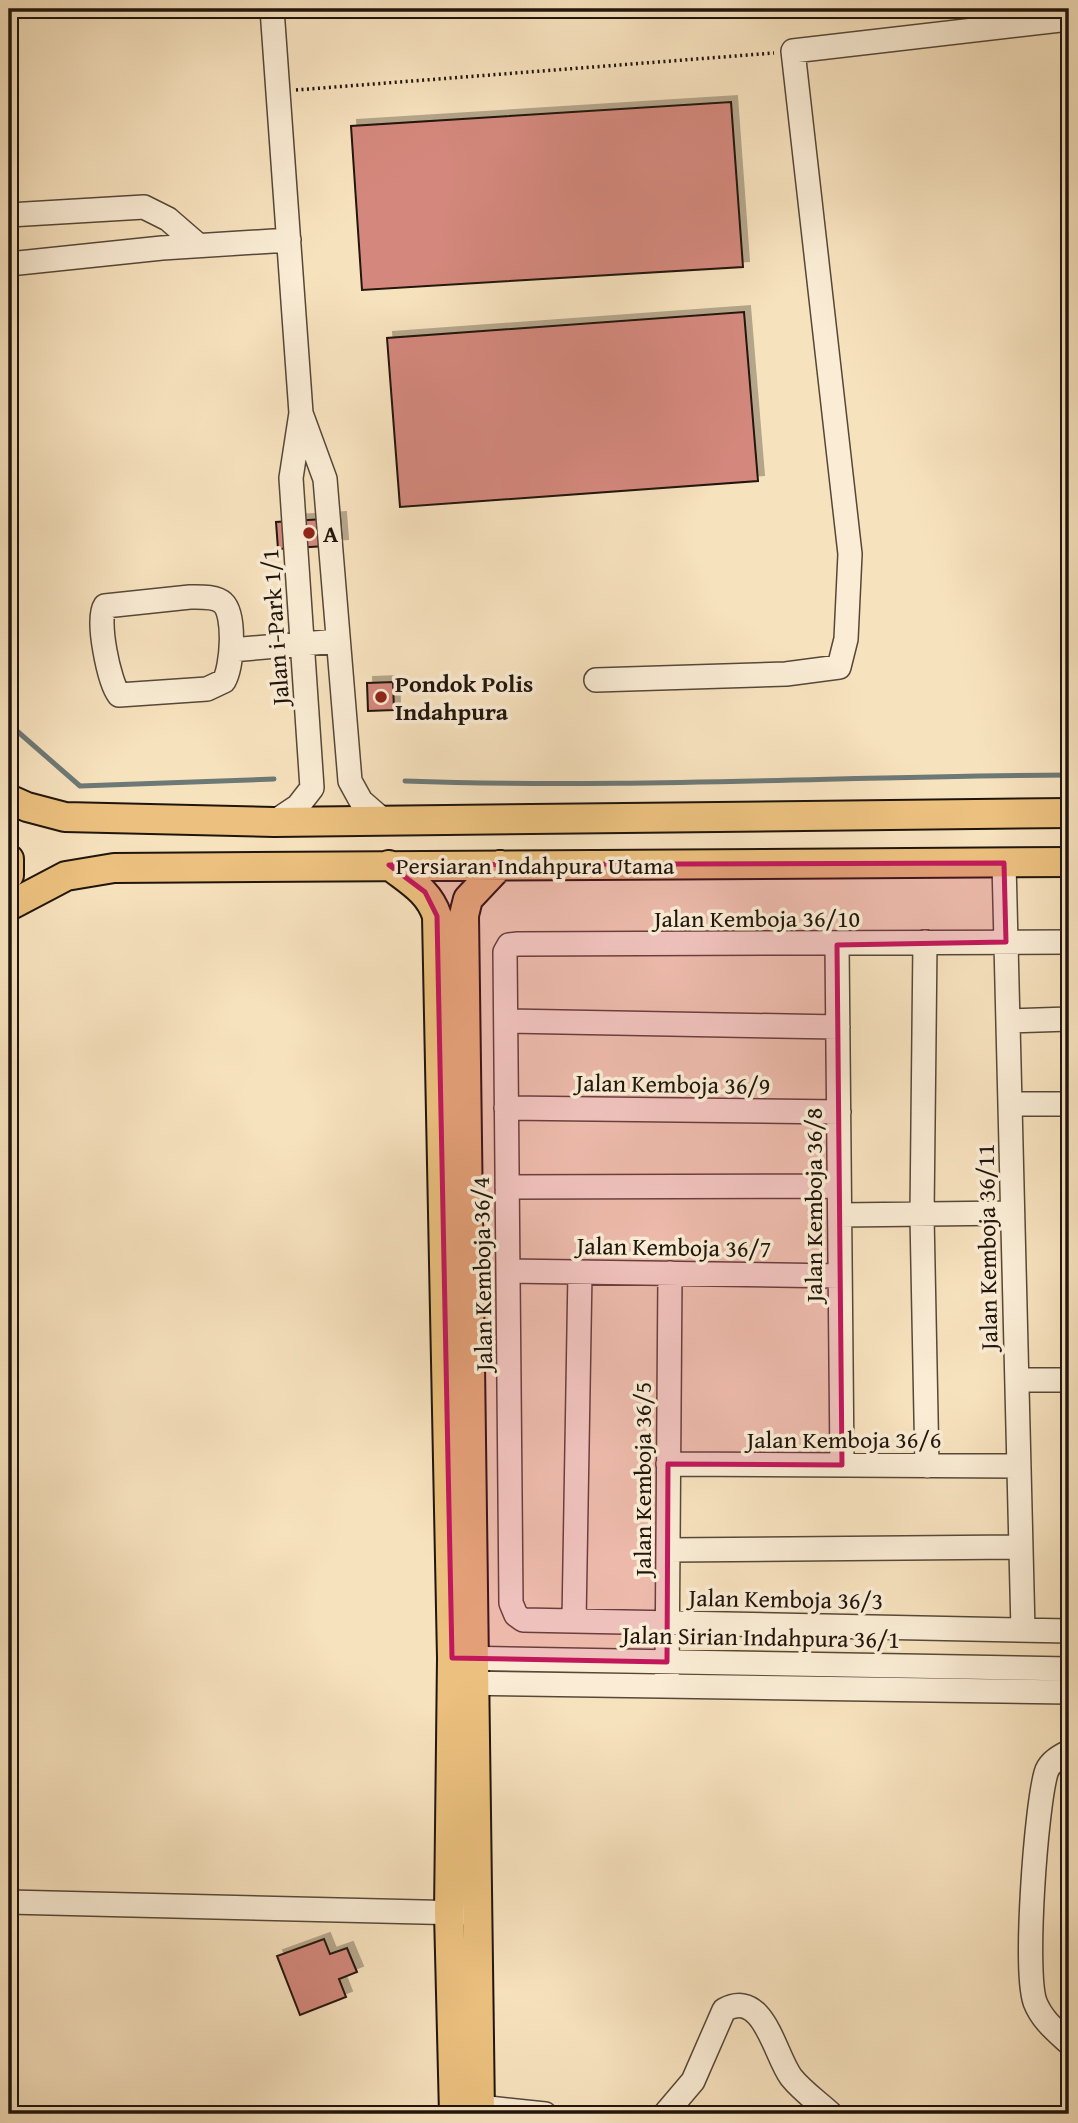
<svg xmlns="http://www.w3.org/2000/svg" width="1078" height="2123" viewBox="0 0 1078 2123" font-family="'Gentium Book Plus',serif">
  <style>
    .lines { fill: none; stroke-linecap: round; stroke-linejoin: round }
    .stream { stroke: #6d7976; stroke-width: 5 }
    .building { fill: #d4887d; stroke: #20150c; stroke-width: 2; filter: url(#shadow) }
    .minor-casing { stroke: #564838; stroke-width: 26 }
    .major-casing { stroke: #20150c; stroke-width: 32 }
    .path { stroke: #20150c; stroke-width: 3.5; stroke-dasharray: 2 3.5; stroke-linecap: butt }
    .minor { stroke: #faecd5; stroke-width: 23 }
    .major { stroke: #ecc17f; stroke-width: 28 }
    .marked { fill: #c2185b; fill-opacity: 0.2; stroke: #c2185b; stroke-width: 5; stroke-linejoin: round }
    .poi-dot { fill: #8f2418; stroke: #faecd5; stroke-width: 2.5 }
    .labels { text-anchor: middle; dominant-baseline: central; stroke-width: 7; stroke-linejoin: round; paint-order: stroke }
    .poi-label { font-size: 24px; font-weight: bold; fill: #20150c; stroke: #faecd5; text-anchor: start }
    .street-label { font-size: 24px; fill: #20150c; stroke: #faecd5 }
  </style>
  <defs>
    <filter id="shadow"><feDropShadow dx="6" dy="-6" stdDeviation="0" flood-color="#0004"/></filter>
  </defs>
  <rect width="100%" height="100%" fill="#f7e2be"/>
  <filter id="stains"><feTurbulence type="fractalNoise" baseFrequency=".00286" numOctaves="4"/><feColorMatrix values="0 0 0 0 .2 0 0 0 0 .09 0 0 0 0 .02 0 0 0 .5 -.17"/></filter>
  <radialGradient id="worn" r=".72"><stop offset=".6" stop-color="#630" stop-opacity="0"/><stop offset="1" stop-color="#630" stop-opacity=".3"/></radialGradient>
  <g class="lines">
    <!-- stream -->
    <path class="stream" d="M9,724L80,786L274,779
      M405,781C626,789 848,776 1069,775"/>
  </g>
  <!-- building -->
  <path class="building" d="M731,102L743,267L362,290L351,126Z
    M744,312L758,481L400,507L387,338Z
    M340,518L342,545L278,549L276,522Z
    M393,682L394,710L368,711L367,683Z
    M324,1939L330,1954L347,1948L357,1972L339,1979L346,1997L300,2015L277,1956Z"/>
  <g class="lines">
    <defs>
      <path id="minor" d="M272,9L301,413L291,478L312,788L298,806L274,822
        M9,215L144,207L168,219L198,245
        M9,264L162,248L289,240
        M302,416L325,479L350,781L361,801L384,821
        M190,597C200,597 216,596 223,603C236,615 232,667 224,681L207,689L119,695C109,682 96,619 105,606Z
        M231,650L338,641
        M596,680L786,674L839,667L846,639L850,554L793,51L1069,19
        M1004,863L1023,1630
        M925,942L922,1216L927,1466
        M1069,942L518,944L509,945L505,952L511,1603L516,1615L523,1620L1069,1631
        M837,945L842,1465
        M506,1021L838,1027
        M1008,1021L1069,1019
        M1010,1104H1069
        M506,1108L839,1112
        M507,1187L839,1186
        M840,1215L1012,1213
        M508,1271L840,1276
        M1017,1380H1069
        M668,1464L1019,1466
        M668,1550L1021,1547
        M574,1621L580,1272
        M459,1658L1069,1669
        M667,1676L670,1273
        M456,1683L1069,1692
        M1069,1752C1060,1756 1049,1762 1046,1773C1036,1808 1024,1970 1035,2002C1042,2020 1056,2031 1069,2043
        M9,1902L464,1913
        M480,2107L545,2114
        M665,2114L693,2081L724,2010C764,1988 774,2054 791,2077C802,2091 818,2102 831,2114"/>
      <path id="major" d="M9,799L27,807L65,817L274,822L1069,813
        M9,859V875
        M389,865C409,881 429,891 437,916L452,1658L449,1913L454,2114
        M9,906L66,876L114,868L1069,862
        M480,2114L464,915L468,899L500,865"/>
    </defs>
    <!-- minor casing -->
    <use href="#minor" class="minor-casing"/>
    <!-- major casing -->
    <use href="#major" class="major-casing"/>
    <!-- path -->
    <path class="path" d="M296,90L774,53"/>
    <!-- minor -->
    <use href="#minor" class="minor"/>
    <!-- major -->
    <use href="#major" class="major"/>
  </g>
  <!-- marked area -->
  <path class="marked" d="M1004,863L1006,942L837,945L842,1465L668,1464L667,1662L452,1658L437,916L425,892L389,865Z"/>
  <!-- markers -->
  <g class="poi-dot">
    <circle cx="309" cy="533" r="7"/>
    <circle cx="381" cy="697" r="7"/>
  </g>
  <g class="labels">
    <!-- poi labels -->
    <g class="poi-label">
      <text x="323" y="533">A</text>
      <text x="395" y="683">Pondok Polis<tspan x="395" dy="28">Indahpura</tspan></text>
    </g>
    <!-- street labels -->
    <g class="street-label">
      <text transform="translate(275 627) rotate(-94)">Jalan i-Park 1/1</text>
      <text x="535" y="865">Persiaran Indahpura Utama</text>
      <text x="757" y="918">Jalan Kemboja 36/10</text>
      <text transform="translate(673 1084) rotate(1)">Jalan Kemboja 36/9</text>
      <text transform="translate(813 1205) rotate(-90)">Jalan Kemboja 36/8</text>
      <text transform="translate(674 1247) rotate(1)">Jalan Kemboja 36/7</text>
      <text transform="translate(987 1247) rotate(-91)">Jalan Kemboja 36/11</text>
      <text transform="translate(482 1274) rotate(-91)">Jalan Kemboja 36/4</text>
      <text x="844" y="1439">Jalan Kemboja 36/6</text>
      <text transform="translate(642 1479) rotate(-90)">Jalan Kemboja 36/5</text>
      <text transform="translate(786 1599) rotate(1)">Jalan Kemboja 36/3</text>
      <text transform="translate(761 1637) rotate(1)">Jalan Sirian Indahpura 36/1</text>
    </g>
  </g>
  <!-- margin -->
  <rect width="1078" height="2123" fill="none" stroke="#f7e2be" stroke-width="35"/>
  <rect x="10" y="10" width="1057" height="2102" fill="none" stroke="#20150c" stroke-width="3.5"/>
  <rect x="18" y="18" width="1043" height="2088" fill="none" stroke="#20150c" stroke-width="2"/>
  <rect width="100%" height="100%" filter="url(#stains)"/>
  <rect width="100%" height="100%" fill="url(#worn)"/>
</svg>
